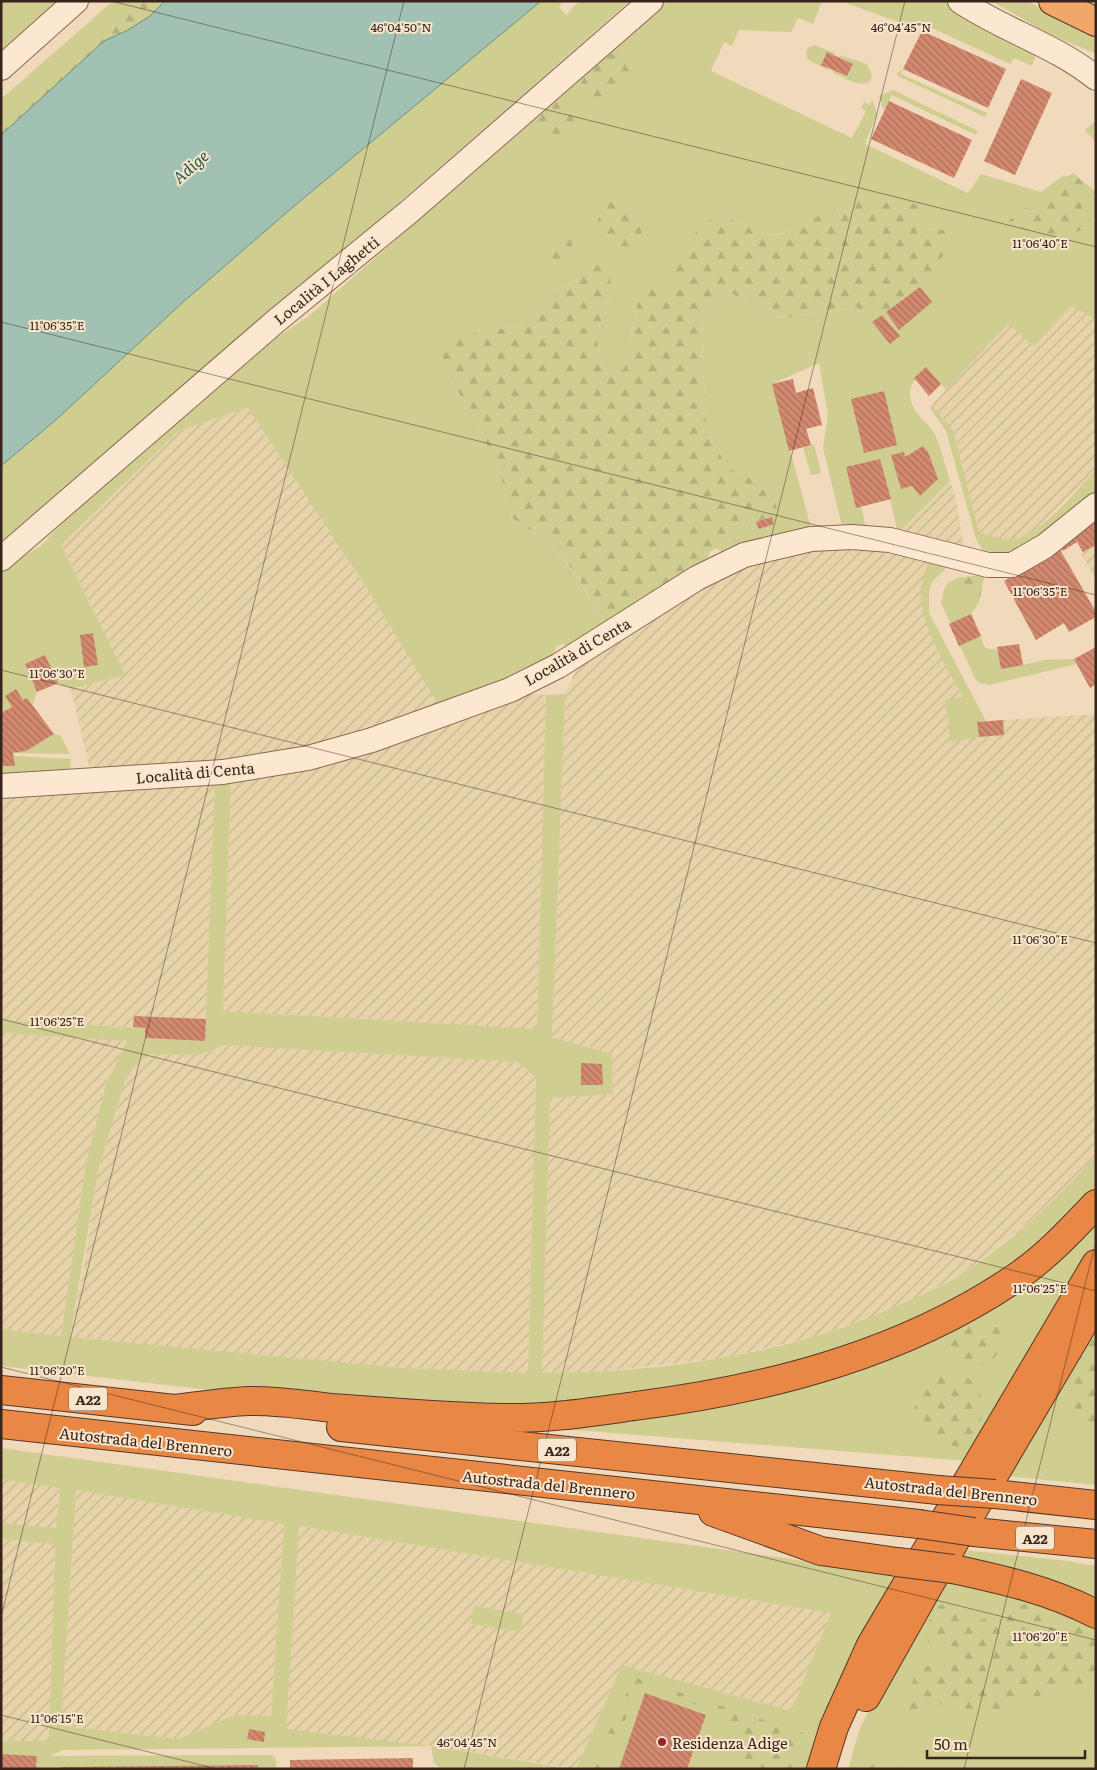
<svg xmlns="http://www.w3.org/2000/svg" width="1097" height="1770" viewBox="0 0 1097 1770" font-family="Literata,serif">
  <style>
    .farmland { fill: url(#farmland-furrows) }
    .green { fill: #d0cd90; fill-rule: evenodd }
    .forest { fill: url(#forest-firs) }
    .water { fill: #a1c2b3; stroke: #679080 }
    .building { fill: url(#building-back-hatch) }
    .lines { fill: none; stroke-linecap: round; stroke-linejoin: round }
    .minor-casing { stroke: #8a6854; stroke-width: 26 }
    .trunk-casing { stroke: #573729; stroke-width: 30 }
    .motorway-casing { stroke: #573729; stroke-width: 30 }
    .minor { stroke: #fce8d0; stroke-width: 24 }
    .trunk { stroke: #f1a76a; stroke-width: 28 }
    .motorway { stroke: #e98744; stroke-width: 28 }
    .motorway-bridge-casing { stroke: #573729; stroke-width: 30; stroke-linecap: butt }
    .motorway-bridge { stroke: #e98744; stroke-width: 28 }
    .ticks { fill: none; stroke: #38241a; stroke-width: 1; stroke-opacity: 0.45 }
    .poi-dot { fill: #9e1f34; stroke: #f8e5cc; stroke-width: 2 }
    .labels { text-anchor: middle; dominant-baseline: central; stroke-width: 4; stroke-linejoin: round; paint-order: stroke }
    .shield { fill: #f8e5cc; stroke: #725e4f; stroke-width: 1 }
    .shield-label { font-size: 14px; font-weight: bold; fill: #38241a }
    .street-label { font-size: 15px; fill: #38241a; stroke: #f8e5cc }
    .poi-label { font-size: 15px; fill: #38241a; stroke: #f8e5cc; text-anchor: start }
    .water-label { font-size: 16px; font-style: italic; fill: #28594e; stroke: #f8e5cc }
    .ticks-label { font-size: 12px; text-anchor: middle; fill: #38241a; stroke: #f8e5cc; stroke-width: 4; stroke-linejoin: round; paint-order: stroke }
  </style>
  <defs>
    <pattern id="farmland-furrows" width="10" height="10" patternUnits="userSpaceOnUse" patternTransform="scale(1.25)"><rect width="10" height="10" fill="#e7d3a9"/><path d="M-1 1l2-2M0 10L10 0M9 11l2-2" fill="none" stroke="#c7b591"/></pattern>
    <pattern id="forest-firs" width="22" height="20" patternUnits="userSpaceOnUse" patternTransform="scale(1.25)"><rect width="22" height="20" fill="#d0cd90"/><path d="M5 1l3.5 6h-7zM16 11l3.5 6h-7z" fill="#b3b07c"/></pattern>
    <pattern id="building-back-hatch" width="6" height="6" patternUnits="userSpaceOnUse" patternTransform="scale(1.25)"><rect width="6" height="6" fill="#d3896f"/><path d="M-1 5l2 2M0 0l6 6M5-1l2 2" fill="none" stroke="#ac705a"/></pattern>
  </defs>
  <rect width="100%" height="100%" fill="#f1d9bc"/>
  <!-- farmland -->
  <path class="farmland" d="M1072,306L1096,320V470L1035,531L1015,539H996L979,532L953,430L932,405L1009,323Z
    M248,408L366,587L438,704L308,747L247,759L90,771L71,689L125,675L61,545L178,431Z
    M950,481L956,499L964,549L898,533Z
    M846,542L929,558L921,592L923,611L938,648L963,697L979,737L1004,735L1003,720L1096,714V1155L1065,1191L1017,1232L960,1276L880,1315L808,1338L724,1358L595,1372L542,1373L550,1098L613,1094L612,1054L552,1037L565,694L580,661L742,563Z
    M1096,545V579L1081,554Z
    M522,693L546,695L537,1029L223,1011L231,777Z
    M215,781L206,1019L134,1016L133,1027L1,1020V796Z
    M1,1033L127,1041L106,1084L86,1163L61,1336L1,1329Z
    M224,1045L518,1062L536,1078L528,1373L403,1368L70,1337L84,1265L99,1167L125,1081L137,1063L152,1054L198,1055Z
    M1,1479L60,1487L56,1529L1,1523Z
    M76,1490L284,1524L271,1717L234,1715L179,1739L61,1726Z
    M298,1526L831,1613L791,1711L622,1665L576,1769L432,1746L285,1729Z
    M1,1539L55,1544L49,1742L1,1741Z"/>
  <!-- green -->
  <path class="green" d="M1,1H60L1,54Z
    M113,1H165L104,41L1,135V99Z
    M541,1H563L559,7L566,15L579,1H630L1,550V466L58,418L182,303L293,207Z
    M667,1H822L813,24L798,18L791,32L739,30L732,46L724,42L711,71L852,138L866,111L861,108L864,102L870,105L872,99L877,114L865,144L968,193L981,174L1041,192L1064,175L1066,177L1073,173L1096,192V320L1072,306L1034,346L1008,324L946,390L926,367C907,385 904,398 922,419C926,423 932,428 934,433C942,448 945,466 950,481L898,533L890,499L861,506L867,532L843,530L823,448L828,415L819,363L772,384L812,531L783,533L722,552L756,522L772,517V488L727,467L706,428L701,318L729,292L772,316L792,317L855,307L868,315H882L920,287L945,230L923,229L898,200L873,205L772,236L720,215L683,252L666,298L640,291L624,369L604,374L596,335L610,295L589,266L573,283L556,289L534,310L520,326L456,336L446,374L473,414L500,473L512,518L546,541L573,571L605,623L569,646L561,644L556,647L554,655L520,673L438,704L366,587L248,408L178,431L61,545L125,675L71,689L57,683L37,692L32,705L27,698L1,713V569L41,546L80,503L241,361L309,316Z
    M840,1H945L984,26L1035,50V58L1032,66L1014,58L1010,64L919,22L915,28Z
    M992,1H1027L1096,36V54L1047,33Z
    M814,45L835,53L834,55L827,53L821,64L828,68L827,70L807,59L806,51L809,47Z
    M840,55L867,64L872,75L870,81C860,89 843,77 832,72L833,70L847,76L853,64L839,57Z
    M903,69L901,74L987,113L985,117L900,77L896,74Z
    M893,90L978,131L976,135L892,95L884,111L879,96Z
    M1096,121V143L1085,130Z
    M932,405L953,430L979,532C990,536 1000,540 1013,539C1041,536 1076,490 1096,470V496L1026,552L986,556L976,539L946,431L930,408Z
    M814,444L821,473L811,475L803,447Z
    M929,558L955,565L946,568L933,581L929,590V613L986,721L977,722L979,737L951,742L945,700L963,697C947,666 920,628 921,592C922,580 926,569 929,558Z
    M959,577H984L979,602L971,614L985,648L998,650L997,647L1019,644L1023,665L1045,660L1074,659L1077,664L989,685L980,683L975,679L941,603L947,584Z
    M565,694L552,1037L612,1054L613,1094L550,1098L542,1373C670,1372 801,1353 917,1297C931,1290 947,1284 961,1275C1011,1241 1057,1201 1096,1155V1192L1085,1204L973,1299L781,1377L553,1409L289,1399L1,1366V1329L61,1336L86,1163L106,1084L127,1041L1,1033V1020L145,1028V1038L205,1041L215,781L231,777L223,1011L537,1029L546,695ZM224,1045L518,1062L536,1078L528,1373L403,1368L70,1337L99,1167L125,1081L137,1063L152,1054L198,1055Z
    M54,734L60,735L70,754L13,753L26,751Z
    M13,756L71,759L70,773L1,781V766H15Z
    M1096,1214V1243L968,1461L562,1429L838,1373Z
    M1096,1319V1485L1006,1476Z
    M1,1448L904,1575L815,1769H687L706,1715L646,1694L620,1769H576L622,1665L791,1711L831,1613L299,1526L286,1729L432,1746L571,1769H441L434,1762L431,1746L63,1750L50,1756L272,1755L276,1759V1769H258V1765L36,1769L37,1756L1,1754V1741H49L55,1544L1,1539V1523L56,1528L60,1488L1,1479ZM76,1490L284,1524L271,1716L234,1715L179,1739L61,1726Z
    M964,1550L1068,1561L1096,1566V1602L957,1562Z
    M946,1580L985,1585L1096,1625V1769H848L859,1731L875,1697Z
    M474,1606L523,1614L520,1632L471,1624Z"/>
  <!-- forest -->
  <path class="forest" d="M132,1H165L150,16L128,30L104,41L1,135V116Z
    M617,52L632,61C640,89 607,102 584,97L581,83C588,68 601,57 617,52Z
    M559,96L573,98C592,124 568,149 537,127V115Z
    M1073,173C1091,188 1097,208 1086,230C1071,233 1057,231 1043,238L1008,221Z
    M857,197H866L873,205L898,200L924,206L923,229L945,230L953,234V242L920,287L882,315H868L855,307L792,317L772,316L729,292L701,318L706,428L727,467L772,488L777,510L772,517L756,522L722,552L716,548L710,552L707,561L605,623L573,570L546,541L512,518L500,473L473,414L446,374L442,352L456,336L520,326L534,310L556,289L573,283L589,266L605,265L611,273L610,295L596,335L604,374L624,369L640,291L651,284L666,297C673,268 689,226 720,215L772,236L784,233Z
    M614,202C633,204 637,211 643,227C639,249 619,253 601,245C594,228 596,218 607,203Z
    M566,234L572,241L574,257L561,264L546,254L548,243Z
    M981,575L984,577L980,598L957,586L953,588L944,601C938,578 965,577 981,575Z
    M967,1325L1003,1327V1347L988,1365C967,1365 954,1362 944,1342Z
    M1096,1331V1434L1080,1428L1068,1410L1073,1392V1374L1089,1338Z
    M942,1373L967,1377L980,1390L982,1415L975,1436L961,1448L923,1438L912,1421C915,1399 923,1385 942,1373Z
    M1030,1603L1052,1610L1051,1620L1057,1625C1073,1620 1085,1620 1096,1634V1689L1079,1690L1058,1686C1049,1689 1042,1695 1034,1699C1028,1701 1021,1701 1015,1703C990,1712 977,1721 954,1700L940,1704L932,1714L920,1715L908,1710V1696L917,1668L948,1663L947,1654L934,1649L925,1637C927,1619 938,1593 960,1608C966,1612 969,1618 975,1623L988,1617L1006,1622L1012,1608Z
    M634,1677L803,1733L792,1769H749L739,1752L724,1743L731,1722L723,1716L681,1699L668,1689L640,1691L626,1719L610,1742L600,1769H592Z
    M881,1759L895,1761L899,1769H867L868,1765Z"/>
  <!-- water -->
  <path class="water" d="M165,1H541L293,207L182,303L58,418L1,466V135L104,41L128,30L150,16Z"/>
  <!-- building -->
  <path class="building" d="M922,31L1006,69L988,108L903,69Z
    M827,52L853,64L847,76L821,65Z
    M1021,79L1052,93L1015,175L984,161Z
    M889,101L972,140L954,178L871,139Z
    M920,287L932,302L899,330L886,312Z
    M882,315L900,336L890,344L872,322Z
    M926,367L941,384L929,396L914,378Z
    M793,379L796,393L813,388L822,425L806,429L811,445L789,451L772,384Z
    M884,391L897,445L864,453L851,399Z
    M923,446L928,452L938,479L920,496L912,486L901,489L891,455L904,452L905,457Z
    M880,459L891,499L856,508L846,467Z
    M772,517L774,524L759,529L756,522Z
    M1096,518V545L1083,552L1077,542L1063,551L1059,548L1096,612V617L1069,632L1064,623L1036,640L1004,581L1050,554Z
    M971,614L981,636L959,646L949,624Z
    M93,633L98,665L84,667L80,635Z
    M1019,644L1023,665L1001,669L997,647Z
    M1096,647V684L1090,688L1074,659Z
    M45,655L58,683L37,692L25,664Z
    M16,689L23,700L27,698L54,734L26,751L13,753L15,766H1V713L12,707L5,696Z
    M1003,720L1004,735L979,737L977,722Z
    M134,1016L206,1019L205,1041L145,1038V1028L133,1027Z
    M581,1063L602,1064L603,1085H581Z
    M645,1693L706,1715L687,1769H619Z
    M249,1729L265,1732L264,1742L247,1739Z
    M1,1754L37,1756L36,1769H1Z
    M413,1758V1769H290V1760Z
    M258,1765V1769H62V1767Z"/>
  <g class="lines">
    <defs>
      <path id="minor" d="M960,1C1003,30 1055,45 1096,78
        M1,68L76,1
        M1,559L276,321L410,211L651,1
        M1,786L223,772L308,758L372,740L510,690L558,666L697,578L744,555L811,539L852,537L890,540L988,565H1012L1045,546L1096,505"/>
      <path id="trunk" d="M1053,1L1096,22"/>
      <path id="motorway" d="M1,1390L193,1411
        M175,1409C200,1406 224,1402 249,1401C276,1400 305,1405 332,1408C389,1412 446,1417 503,1418C547,1419 591,1412 635,1406C770,1389 908,1353 1021,1274C1049,1254 1073,1228 1096,1204
        M1,1424L919,1524
        M341,1427L938,1490
        M995,1494L1096,1505
        M713,1512L821,1551L897,1562
        M974,1532L1096,1544
        M953,1569C1004,1580 1049,1590 1096,1614
        M866,1697L929,1585L1096,1302
        M821,1769L834,1727L871,1645L1096,1264"/>
    </defs>
    <!-- minor casing -->
    <use href="#minor" class="minor-casing"/>
    <!-- trunk casing -->
    <use href="#trunk" class="trunk-casing"/>
    <!-- motorway casing -->
    <use href="#motorway" class="motorway-casing"/>
    <!-- minor -->
    <use href="#minor" class="minor"/>
    <!-- trunk -->
    <use href="#trunk" class="trunk"/>
    <!-- motorway -->
    <use href="#motorway" class="motorway"/>
    <defs>
      <path id="motorway-bridge" d="M938,1490L995,1494
        M919,1524L974,1532
        M897,1562L953,1569"/>
    </defs>
    <!-- motorway-bridge casing -->
    <use href="#motorway-bridge" class="motorway-bridge-casing"/>
    <!-- motorway-bridge -->
    <use href="#motorway-bridge" class="motorway-bridge"/>
  </g>
  <!-- ticks -->
  <path class="ticks" d="M111,1L1096,247M1,322L1096,595M1,670L1096,943M1,1019L1096,1291M1,1367L1096,1640M1,1617L404,1M1,1715L217,1769M464,1769L905,1M964,1769L1096,1241"/>
  <!-- markers -->
  <circle class="poi-dot" cx="662" cy="1742" r="5"/>
  <g class="labels">
    <!-- shield labels -->
    <g class="shield">
      <rect x="69" y="1387.5" width="38" height="23" rx="4"/>
      <rect x="538" y="1438.5" width="38" height="23" rx="4"/>
      <rect x="1016" y="1526.5" width="38" height="23" rx="4"/>
    </g>
    <g class="shield-label">
      <text x="88" y="1399">A22</text>
      <text x="557" y="1450">A22</text>
      <text x="1035" y="1538">A22</text>
    </g>
    <!-- street labels -->
    <g class="street-label">
      <text transform="translate(326 280) rotate(-39)">Località I Laghetti</text>
      <text transform="translate(577 651) rotate(-30)">Località di Centa</text>
      <text transform="translate(195 772) rotate(-5)">Località di Centa</text>
      <text transform="translate(146 1441) rotate(6)">Autostrada del Brennero</text>
      <text transform="translate(549 1484) rotate(6)">Autostrada del Brennero</text>
      <text transform="translate(951 1490) rotate(6)">Autostrada del Brennero</text>
    </g>
    <!-- poi labels -->
    <g class="poi-label">
      <text x="672" y="1742">Residenza Adige</text>
    </g>
    <!-- water labels -->
    <g class="water-label">
      <text transform="translate(190 166) rotate(-41)">Adige</text>
    </g>
  </g>
  <g class="ticks-label">
    <text x="401" y="32">46°04'50"N</text>
    <text x="901" y="32">46°04'45"N</text>
    <text x="1040" y="248">11°06'40"E</text>
    <text x="57" y="330">11°06'35"E</text>
    <text x="1040" y="596">11°06'35"E</text>
    <text x="57" y="678">11°06'30"E</text>
    <text x="1040" y="944">11°06'30"E</text>
    <text x="57" y="1026">11°06'25"E</text>
    <text x="1040" y="1293">11°06'25"E</text>
    <text x="57" y="1375">11°06'20"E</text>
    <text x="1040" y="1641">11°06'20"E</text>
    <text x="57" y="1723">11°06'15"E</text>
    <text x="467" y="1747">46°04'45"N</text>
  </g>
  <!-- border -->
  <rect width="1097" height="1770" fill="none" stroke="#38241a" stroke-width="5"/>
  <!-- scale -->
  <path d="M927 1750v8h158v-8" fill="none" stroke="#38241a" stroke-width="2.5"/>
  <text x="934" y="1750" font-size="15" fill="#38241a" stroke="#f8e5cc" stroke-width="4" paint-order="stroke">50 m</text>
</svg>
